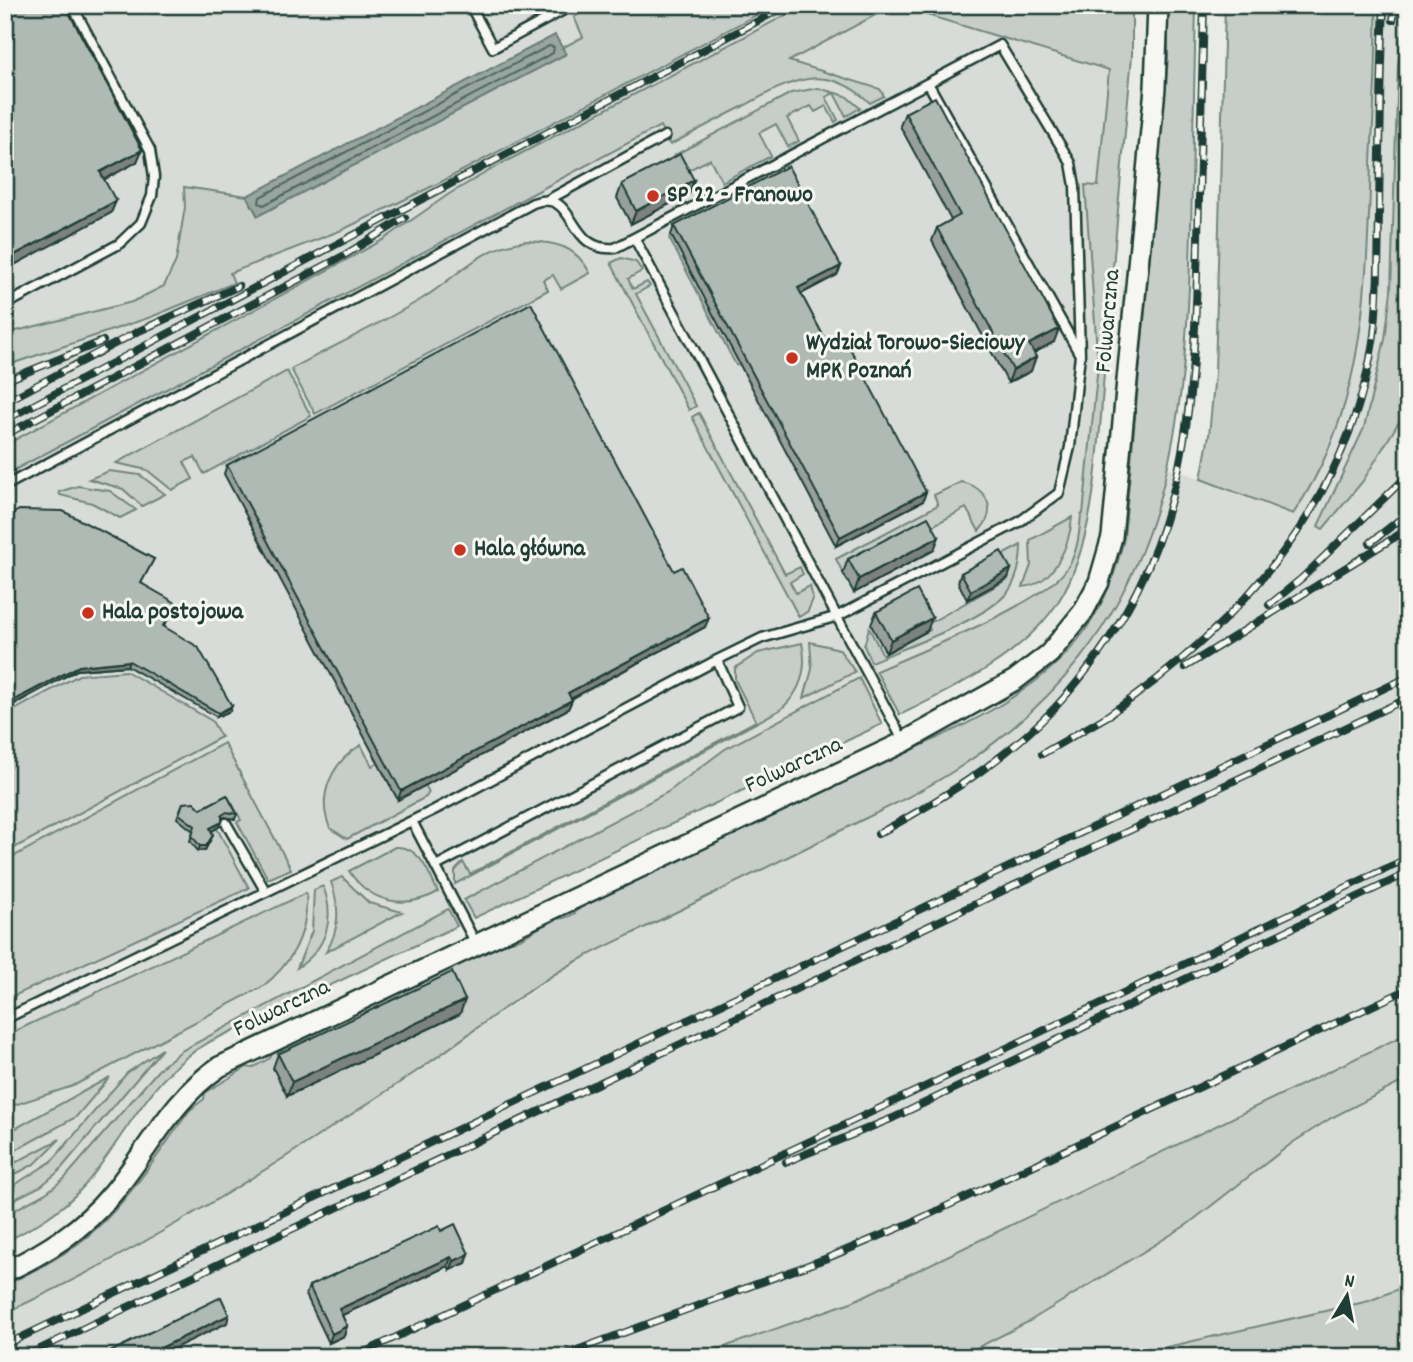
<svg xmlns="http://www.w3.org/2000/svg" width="1413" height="1362" viewBox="0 0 1413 1362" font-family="Dekko,sans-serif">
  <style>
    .built { fill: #d8dcd8 }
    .green { fill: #c7cec9; stroke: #73867e; stroke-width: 2 }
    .water { fill: #99a6a0; stroke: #687c75; stroke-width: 2 }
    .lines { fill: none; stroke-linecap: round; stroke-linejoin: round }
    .shore { stroke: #50675f; stroke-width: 2 }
    .service-casing { stroke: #1f3d34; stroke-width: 13 }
    .tertiary-casing { stroke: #1f3d34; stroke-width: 24 }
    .service { stroke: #f6f6f2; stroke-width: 8 }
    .tertiary { stroke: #f6f6f2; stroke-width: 19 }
    .rail-casing { stroke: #1f3d34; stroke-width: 8 }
    .rail { stroke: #f6f6f2; stroke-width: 5; stroke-dasharray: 16; stroke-linecap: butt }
    .wall { fill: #97a09c; stroke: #1f3d34; stroke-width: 2 }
    .shaded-wall { fill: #7b827f; stroke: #1f3d34; stroke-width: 2 }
    .building { fill: #b0bab5; stroke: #1f3d34; stroke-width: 2 }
    .poi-dot { fill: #c8321e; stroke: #f6f6f2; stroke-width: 2.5 }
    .labels { text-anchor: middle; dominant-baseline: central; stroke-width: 6; stroke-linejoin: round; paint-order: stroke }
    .poi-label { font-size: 24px; font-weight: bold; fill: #1f3d34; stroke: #f6f6f2; text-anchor: start }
    .street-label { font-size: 24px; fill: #1f3d34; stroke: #f6f6f2 }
  </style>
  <rect width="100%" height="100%" fill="#e9ebe7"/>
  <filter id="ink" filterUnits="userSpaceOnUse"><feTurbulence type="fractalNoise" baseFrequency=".0143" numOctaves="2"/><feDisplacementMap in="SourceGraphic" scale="14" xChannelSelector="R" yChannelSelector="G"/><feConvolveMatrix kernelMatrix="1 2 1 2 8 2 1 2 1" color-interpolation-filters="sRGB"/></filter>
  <g filter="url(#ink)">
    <!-- built -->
    <path class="built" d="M5,5H966L1128,56L1081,545L1070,576L1014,648L953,687L900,715L894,704L877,712L882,724L197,1049L163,1078L98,1168L69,1201L34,1227L5,1242Z
      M1225,5H1408V1357H5V1313L142,1241L225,1192L366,1105L575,962L956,769L994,743L1067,674L1092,640L1130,578L1152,525L1169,468L1201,478L1209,435L1215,373Z"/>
    <!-- green -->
    <path class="green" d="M596,5H775L441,182L342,230L230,273L234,283L151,317L5,366V334L8,333L132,302L164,286L176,261L185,207L184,187L247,196L257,215L565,54L562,48L583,37L574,17Z
      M805,5H1132V56C1123,153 1114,251 1106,348C1099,423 1100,538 1058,602C1023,656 956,687 900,715L876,671C919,652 1039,605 1065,571C1078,554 1079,535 1081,515L1083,514L1098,365L1085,185L1098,186L1109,70L894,5L789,61L880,89L884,96L870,103C825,60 789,81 742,107C718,119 694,132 670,145L660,126L5,475V445L383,240L449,194L501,164Z
      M1168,5H1196C1194,80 1193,155 1191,229C1186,451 1161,635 960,767C925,790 886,808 848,827C784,858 720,890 656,922C630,935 603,947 577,961C521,992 470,1035 417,1071C285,1159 149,1247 5,1313V1285C38,1269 70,1253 97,1228C133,1195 161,1149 190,1110L204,1099L205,1093L247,1067L252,1068L270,1058L272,1054L292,1043L505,942L520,939L556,918C564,920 577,914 581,906C675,861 770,817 864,772C930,741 1008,711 1061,659C1095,625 1114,584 1124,538L1168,58Z
      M1225,5H1376C1378,58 1373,112 1371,165C1366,289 1366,409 1293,514L1201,479L1209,435L1215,373Z
      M1408,5V407L1363,481L1323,529L1318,526L1364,428L1385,339L1391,291L1398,64Z
      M818,88L846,96L860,108L846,116L834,93L826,97L838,120L835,122L826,106L815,112L811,106L787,118L799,141L788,147L776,124L759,133L771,156L722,182L710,159L685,172L675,155L791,93Z
      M671,235L740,364L736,365L669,238Z
      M526,241C556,242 576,246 590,273L561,289L553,275L543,280L548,290L315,414L291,369C334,346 378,325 420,300C458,277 478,247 526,241Z
      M621,258L636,262L642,271L628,279L633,289L647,282L650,286L636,294L696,406L689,410L611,263Z
      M287,371L311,416L204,474L195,457L184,462L193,479L172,490L147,470L116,463Z
      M699,413L785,574L800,567L803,574L790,582L796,593L810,586L813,599L808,611L799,617L692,417Z
      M109,471L140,475L165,494L142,506L123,489L89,479Z
      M961,482C987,487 999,511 979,531L966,508L843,573L836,559L938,505L934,495Z
      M78,486L110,491L136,510L120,518L92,503L60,495L59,492Z
      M1072,517C1070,543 1055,584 1023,587L1031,565L1030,540Z
      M1021,545C1021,562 1018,578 1008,592C985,620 906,647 871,662L864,646L869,628L883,655L930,630L928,624L1008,579L997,558Z
      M810,642L839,649L855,672L804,698L812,669Z
      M802,643C808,670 801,692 780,710L455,884V871L463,862L470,874L756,721L735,680V668L758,653Z
      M126,671L212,721L221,737L5,853V715L79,675Z
      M859,678L882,724L474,918L464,900L668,792L725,749Z
      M224,743L291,869L268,879L237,822L241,820L232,803L207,810L249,888L5,1000V861Z
      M361,745L372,766L378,763L398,800L425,785L429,792L426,797L347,839L330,828C316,796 332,762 361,745Z
      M395,847C420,845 429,874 438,892C405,910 370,903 349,871Z
      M342,877L369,903L402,912L326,952C340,929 340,907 331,882Z
      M323,886C336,919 326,949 297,968L312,931L314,890Z
      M306,893C309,933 293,963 262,987L73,1086L5,1108V1036Z
      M448,909L457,926L211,1041C152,1072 126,1137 84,1186C62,1211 34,1227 5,1242V1215L46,1193L65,1178L160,1068L181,1051Z
      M1408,1033V1079L1331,1118L1292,1143L1188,1224L1135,1257L1028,1322L959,1357H696L854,1301Z
      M162,1049L59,1171L41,1186L5,1204V1191L52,1161L127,1073Z
      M110,1077L76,1117L5,1156V1134Z
      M60,1139L36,1163L5,1180V1168Z
      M1408,1285V1357H1123L1369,1301Z"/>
    <!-- water -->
    <path class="water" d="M555,35L566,54L258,216L247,196Z"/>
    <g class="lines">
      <!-- shore -->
      <path class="shore" d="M549,46L554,47L553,53L264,205L259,203L260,197Z"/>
      <defs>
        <path id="service" d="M470,5L493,48L573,5
          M928,83L1079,353
          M548,200L665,136
          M635,239L904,742
          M5,305L119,244L141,223L152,196L154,177L150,150L72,5
          M5,486L533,203C578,187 565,253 615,248L1000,45L1071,163L1075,186L1080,355L1070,447L1059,493L1019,522L838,616L762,638L717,660L738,707L436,866
          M412,821L476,944
          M226,823L266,892
          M5,1019L434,810L717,660"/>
        <path id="tertiary" d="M5,1272C47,1252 83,1229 112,1194C148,1151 172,1099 219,1067L904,742L1015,680L1049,654L1083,612L1099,582L1112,537L1155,88L1158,5"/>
      </defs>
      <!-- service casing -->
      <use href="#service" class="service-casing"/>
      <!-- tertiary casing -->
      <use href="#tertiary" class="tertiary-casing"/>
      <!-- service -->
      <use href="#service" class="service"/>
      <!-- tertiary -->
      <use href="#tertiary" class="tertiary"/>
      <defs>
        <path id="rail" d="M1393,20L1396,5
          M5,381L103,341
          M5,402L139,331L239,286
          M5,420L788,5
          M5,435L343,256L405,218
          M1370,543L1408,513
          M1269,605L1302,578L1408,475
          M1185,667L1408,529
          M1104,718C1239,626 1351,502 1374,335C1379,294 1378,253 1379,213C1380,144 1381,74 1384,5
          M1042,754L1111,714
          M878,834C946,797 1017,753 1068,693C1188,554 1194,411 1198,238C1200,160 1202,83 1204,5
          M786,1162L893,1118L1408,873
          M5,1345L1408,677
          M23,1357L1408,698
          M354,1357L1408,858
          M558,1357L830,1257L913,1222L1408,989"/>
      </defs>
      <!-- rail casing -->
      <use href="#rail" class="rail-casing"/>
      <!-- rail -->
      <use href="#rail" class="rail"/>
    </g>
    <!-- wall -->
    <path class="wall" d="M905,113L1054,342L1034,353L1031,371L1008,383L932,241L937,228L951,220L900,126Z
      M694,180L689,194L631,224L617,198L622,184Z
      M674,226L841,266L837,275L801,294L827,343L923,501L836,546L671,235Z
      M227,465L674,571L705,627L571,699L572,700L568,709L398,800L224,474Z
      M5,518L154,559L141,583L175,608L164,626L230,711L217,717L127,666L77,670L5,709Z
      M934,550L854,593L843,573L848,559Z
      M1011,569L1008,578L967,600L958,582L961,573Z
      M876,612L927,631L886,653L871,625Z
      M227,795L237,814L235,819L225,817L222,818L220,826L212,831L213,835L205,850L198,851L190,841L193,831L177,818L183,803L201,809Z
      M460,1014L287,1096L273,1068L278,1054Z
      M441,1231L469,1254L466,1263L450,1270L448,1266L342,1315L347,1326L344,1336L329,1343L306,1295L309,1286Z"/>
    <!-- shaded-wall -->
    <path class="shaded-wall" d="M142,150L137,162L96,184L100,172Z
      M694,180L689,194L631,224L636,211Z
      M116,201L111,213L5,270V260Z
      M841,266L837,275L795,297L798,288Z
      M1059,329L1054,342L1024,358L1029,344Z
      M1036,357L1031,371L1008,383L1013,370Z
      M926,492L923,501L836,546L840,537Z
      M939,537L934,550L854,593L859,579Z
      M1011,569L1008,578L967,600L971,591Z
      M709,618L705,627L565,702L568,693Z
      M932,618L927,631L886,653L891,640Z
      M129,661L127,666L77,670L5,709V705L79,666Z
      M572,700L568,709L398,800L401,791Z
      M232,706L230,711L217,717L219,713Z
      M222,822L220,826L209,833L210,828Z
      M213,835L205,850L198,851L200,846Z
      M465,1000L460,1014L287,1096L292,1082Z
      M469,1254L466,1263L450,1270L454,1261Z
      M451,1257L448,1266L336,1318L339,1309Z
      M229,1315L227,1323L156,1357H142Z
      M347,1326L344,1336L329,1343L332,1334Z"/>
    <!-- building -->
    <path class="building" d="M5,5H65L142,150L100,172L116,201L5,260Z
      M935,97L1059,329L1029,344L1036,357L1013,370L937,228L960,215L905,113Z
      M680,154L694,180L636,211L622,184Z
      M788,166L841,266L798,288L827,343L843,335L926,492L840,537L674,226Z
      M531,303L674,571L682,567L709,618L568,693L572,700L401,791L227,465Z
      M19,510L63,511L154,559L141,583L176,603L163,626L198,647L232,706L219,713L129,661L79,666L5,705V518Z
      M928,517L939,537L859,579L848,559Z
      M1001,551L1011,569L971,591L961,573Z
      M917,590L932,618L891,640L876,612Z
      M227,795L237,814L227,812L222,815V822L210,828L213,835L206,846H200L192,836L195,826L179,814L183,803L194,802L201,809Z
      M452,972L465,1000L292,1082L278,1054Z
      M455,1224L469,1254L454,1261L451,1257L339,1309L347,1326L332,1334L309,1286L439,1226L441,1231Z
      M221,1297L229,1315L142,1357H100Z"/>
  </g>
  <!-- markers -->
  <g class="poi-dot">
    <circle cx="653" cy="196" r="7"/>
    <circle cx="792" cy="358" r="7"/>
    <circle cx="460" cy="550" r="7"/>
    <circle cx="88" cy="613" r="7"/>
  </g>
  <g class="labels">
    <!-- poi labels -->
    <g class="poi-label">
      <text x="667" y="196">SP 22 - Franowo</text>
      <text x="806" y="344">Wydział Torowo-Sieciowy<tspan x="806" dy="28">MPK Poznań</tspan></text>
      <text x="474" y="550">Hala główna</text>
      <text x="102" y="613">Hala postojowa</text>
    </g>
    <!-- street labels -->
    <g class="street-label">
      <text transform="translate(1109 321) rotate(-85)">Folwarczna</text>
      <text transform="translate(794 766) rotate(-25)">Folwarczna</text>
      <text transform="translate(282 1009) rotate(-26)">Folwarczna</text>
    </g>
  </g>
  <!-- margin -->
  <rect width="1413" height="1362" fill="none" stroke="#f6f6f2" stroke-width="28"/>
  <rect x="14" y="14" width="1385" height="1334" fill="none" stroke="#1f3d34" stroke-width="2.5" filter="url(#ink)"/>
  <!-- north arrow -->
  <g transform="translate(1347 1296) rotate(10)" stroke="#f6f6f2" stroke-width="5" paint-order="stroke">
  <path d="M0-5L12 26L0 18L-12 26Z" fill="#1f3d34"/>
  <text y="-10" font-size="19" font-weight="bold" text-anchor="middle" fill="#1f3d34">N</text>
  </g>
</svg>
